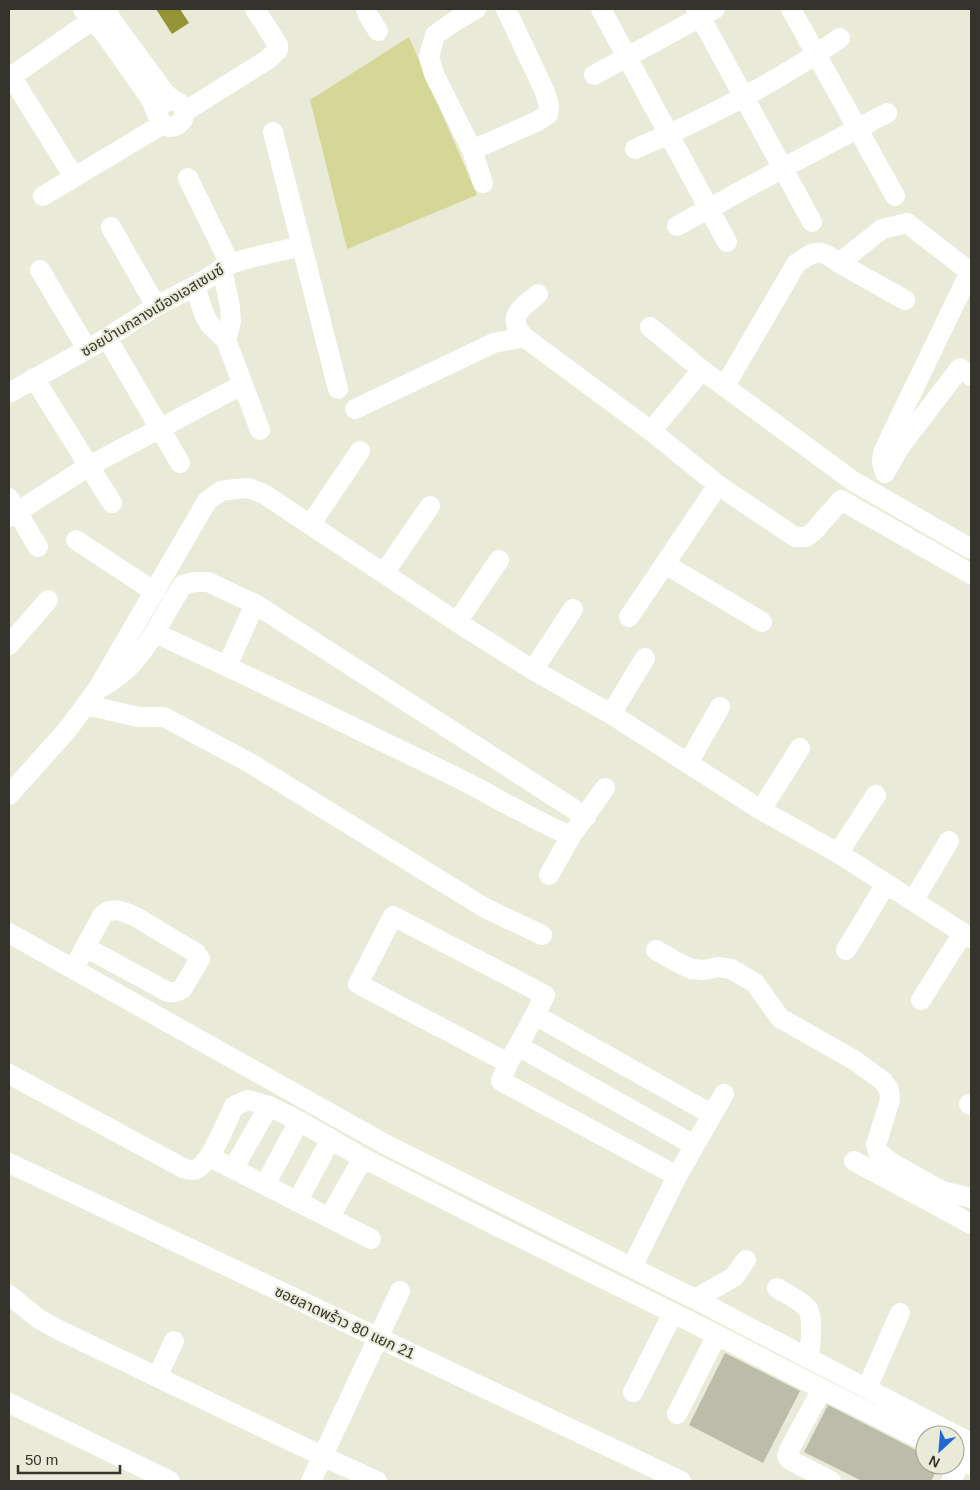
<svg xmlns="http://www.w3.org/2000/svg" width="980" height="1490" viewBox="0 0 980 1490" font-family="Arial,'Noto Sans Thai',sans-serif">
  <style>
    .green { fill: #d5d797 }
    .water { fill: #949335 }
    .building { fill: #bcbcab }
    .lines { fill: none; stroke-linecap: round; stroke-linejoin: round }
    .minor { stroke: #fff; stroke-width: 20 }
    .labels { text-anchor: middle; dominant-baseline: central; stroke-width: 4; stroke-linejoin: round; paint-order: stroke }
    .street-label { font-size: 15px; fill: #34342d; stroke: #e9ead7 }
  </style>
  <rect width="100%" height="100%" fill="#e9ead7"/>
  <!-- green -->
  <path class="green" d="M409,37L477,195L347,249L310,100Z"/>
  <!-- water -->
  <path class="water" d="M156,9H180L189,23L172,34Z"/>
  <!-- building -->
  <path class="building" d="M725,1353L800,1391L763,1463L689,1425Z
    M828,1405L920,1452L925,1453V1465H939L931,1481H862L804,1452Z"/>
  <g class="lines">
    <!-- minor -->
    <path class="minor" d="M83,9C88,16 95,22 101,29C117,50 132,73 148,95C154,103 158,121 164,125C172,130 183,124 184,115C186,98 162,95 157,113
      M366,9L368,15L378,31
      M476,9L455,21L435,35L429,57L434,74L472,150L483,183
      M601,9L727,242
      M696,9L812,222
      M791,9L895,196
      M108,13L112,21L165,93L173,100
      M594,75L715,9
      M11,76L74,177
      M9,78L108,9
      M184,112L267,60L278,50V45L255,9
      M273,132L338,389
      M635,149C705,119 777,82 840,38
      M472,150L538,121L548,114L549,106L545,92L506,9
      M188,178L230,264
      M43,196L163,124
      M677,226L783,168L887,113
      M111,227L156,306
      M839,263L882,229L907,223L970,272L883,452L882,462L885,473
      M222,268L230,307L231,322L226,340
      M40,270L87,349
      M195,286L204,314L210,325L226,340L260,430
      M650,327L702,370L853,481L971,549
      M524,337C522,334 518,330 517,327C511,311 529,303 538,294
      M107,338L180,463
      M34,378L112,503
      M725,386L796,264C815,250 819,248 839,263L905,300
      M9,393L107,338L156,306L195,286L230,264L250,258L302,246
      M355,409L494,343L524,337L651,431L718,485L795,537H806L814,531L841,500L971,574
      M651,431L702,370
      M888,468L899,448L960,368L971,376
      M9,498L38,547
      M9,517L89,466L242,385
      M310,525L360,451
      M76,540L155,592
      M665,564L762,622
      M384,573L430,506
      M629,617L718,485
      M457,622L499,560
      M155,633C258,680 358,730 460,779C497,798 533,820 571,836L605,788
      M9,645L48,600
      M227,666L255,604
      M533,670L573,609
      M102,687C146,663 157,623 183,585L194,582H208L255,604L586,817
      M86,705L139,717H164L250,763L485,908L542,935
      M611,714L645,658
      M688,763L720,707
      M9,795L68,729L97,690L207,501L221,491L235,489L249,488L264,494L457,622L533,670L611,714L761,810L838,853L971,938
      M761,810L800,748
      M838,853L876,795
      M549,875L571,836
      M913,901L949,841
      M9,933L383,1143L695,1299L971,1443
      M656,950L675,961L691,969L705,970L718,967L731,969L755,983L780,1018L854,1060L883,1081L889,1090L890,1100L876,1145L878,1152L890,1162L942,1191L971,1198
      M846,950L886,884
      M74,968L102,916C111,905 125,912 136,917L196,953L200,959L182,989L176,992H168L85,947
      M921,1000L963,933
      M518,1046L535,1015
      M508,1063L518,1046L694,1145
      M9,1074L183,1168C186,1169 191,1171 194,1170C210,1166 227,1121 234,1106L248,1100L269,1106L299,1121L363,1158L497,1226L673,1313
      M969,1104L971,1105
      M210,1157L371,1239
      M854,1161L971,1224
      M9,1163L681,1481
      M233,1169L269,1106
      M677,1176L501,1081L508,1063L358,984L393,916L545,995L535,1015L711,1114
      M265,1185L299,1121
      M297,1202L331,1139
      M329,1218L363,1158
      M632,1267L677,1176L724,1094
      M777,1288C785,1293 803,1302 808,1309C814,1321 810,1345 809,1358
      M9,1295L39,1319L61,1331L322,1456L377,1481
      M695,1299L734,1277L746,1260
      M157,1377L174,1341
      M867,1388L900,1313
      M822,1389L925,1441
      M633,1392L673,1313L717,1335
      M9,1403L170,1481
      M677,1414L717,1335L822,1389L789,1450L787,1456L790,1460L831,1481
      M311,1481L400,1291
      M951,1481L961,1460L971,1465"/>
  </g>
  <g class="labels">
    <!-- street labels -->
    <g class="street-label">
      <text transform="translate(152 310) rotate(-31)">ซอยบ้านกลางเมืองเอสเซนซ์</text>
      <text transform="translate(345 1322) rotate(25)">ซอยลาดพร้าว 80 แยก 21</text>
    </g>
  </g>
  <!-- border -->
  <rect width="980" height="1490" fill="none" stroke="#34342d" stroke-width="20"/>
  <!-- north arrow -->
  <g transform="translate(940 1450) rotate(206)"><circle r="24" fill="#e9ead7" stroke="#a1a193"/>
  <path d="M0-4L9 19L0 12L-9 19Z" fill="#2069d4"/>
  <text y="-8" font-size="14" font-weight="bold" text-anchor="middle" fill="#34342d">N</text>
  </g>
  <!-- scale -->
  <path d="M18 1465v8h102v-8" fill="none" stroke="#34342d" stroke-width="2.5"/>
  <text x="25" y="1465" font-size="15" fill="#34342d" stroke="#e9ead7" stroke-width="4" paint-order="stroke">50 m</text>
</svg>
